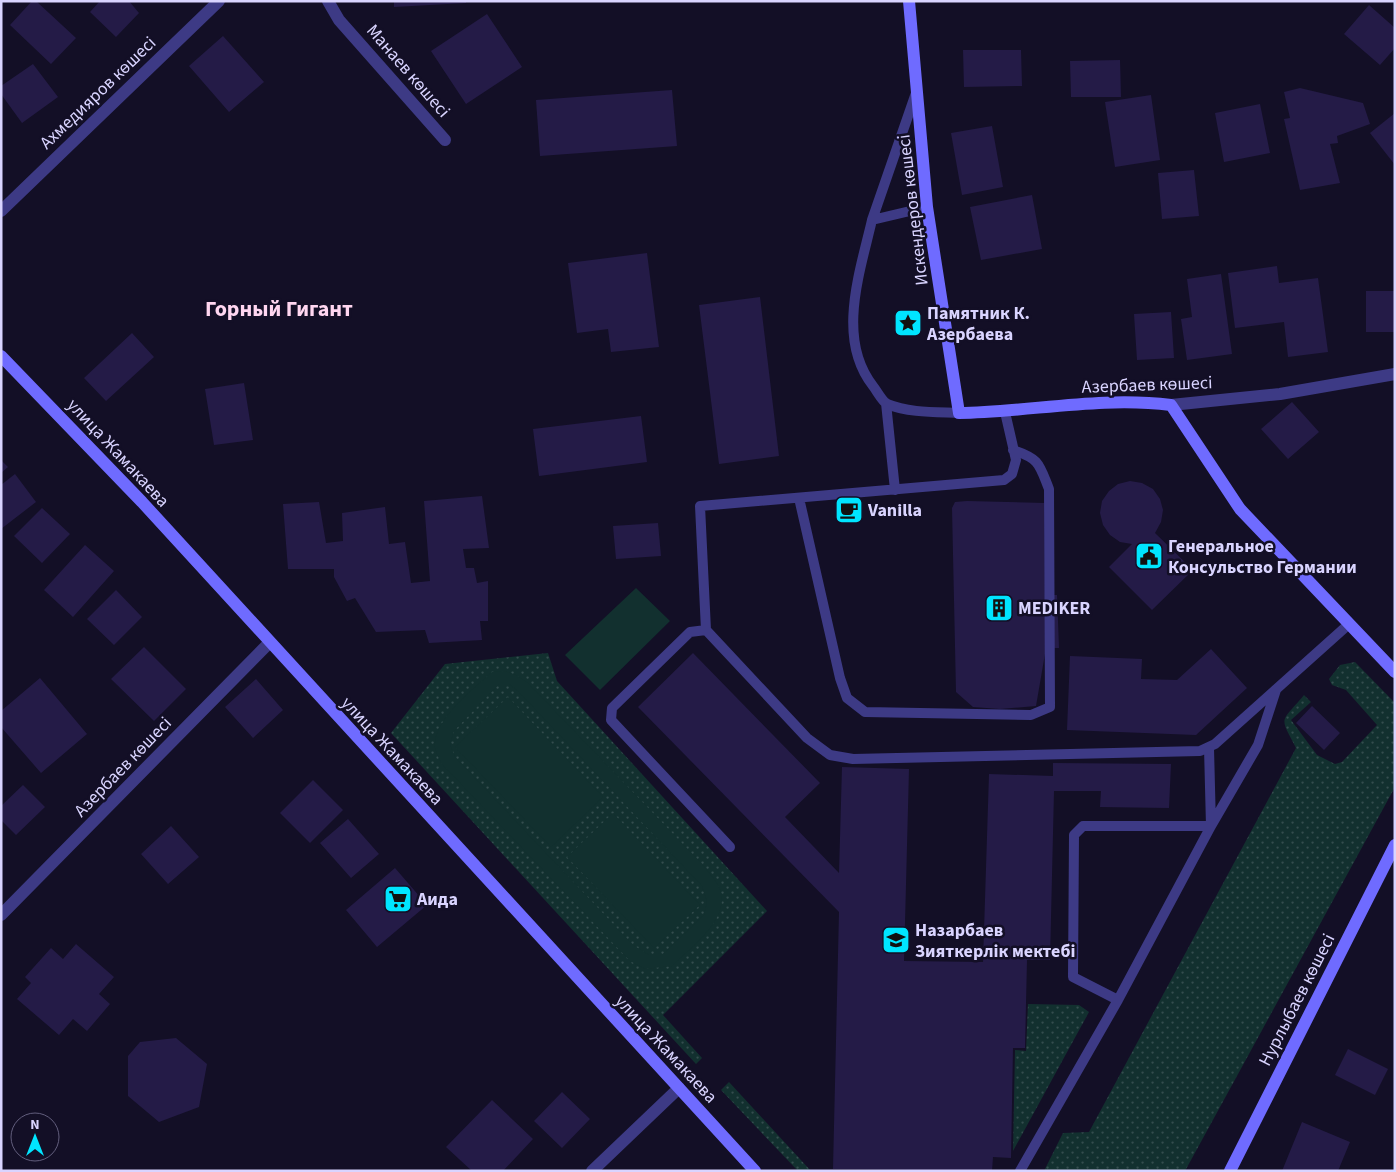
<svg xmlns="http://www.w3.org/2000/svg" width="1396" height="1172" viewBox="0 0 1396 1172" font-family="'Source Sans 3',sans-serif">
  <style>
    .grass { fill: url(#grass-dots) }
    .pitch { fill: #12302f; fill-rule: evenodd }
    .building { fill: #241b47 }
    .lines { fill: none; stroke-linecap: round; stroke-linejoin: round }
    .lane { stroke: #3d3a85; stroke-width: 10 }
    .street { stroke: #3d3a85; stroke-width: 12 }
    .secondary { stroke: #6f6bff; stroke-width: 12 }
    .labels { text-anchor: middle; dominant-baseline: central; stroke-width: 5; stroke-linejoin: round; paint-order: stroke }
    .street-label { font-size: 18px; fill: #d9d4ff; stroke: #130f26 }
    .poi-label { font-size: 18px; font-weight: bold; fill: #d9d4ff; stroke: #130f26; text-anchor: start }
    .district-label { font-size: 22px; font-weight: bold; fill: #ffd6f0; stroke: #130f26 }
  </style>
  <defs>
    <pattern id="grass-dots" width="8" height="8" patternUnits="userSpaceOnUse" patternTransform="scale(1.25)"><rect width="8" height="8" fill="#12302f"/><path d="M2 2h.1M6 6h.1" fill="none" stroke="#344d4e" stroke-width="1.8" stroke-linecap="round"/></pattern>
  </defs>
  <rect width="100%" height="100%" fill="#130f26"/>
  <!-- grass -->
  <path class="grass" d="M548,653L557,681L767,911L663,1015L702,1058L696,1064L391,733L445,664Z
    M1355,662L1395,703V787L1185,1171H1044L1063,1133L1089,1132L1296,748C1279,715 1280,724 1304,695L1311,702L1291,720L1317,755L1335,764L1342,762L1377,725L1346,690L1332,685L1329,679L1340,665Z
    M1028,1004L1079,1005L1089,1012L1013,1151L1015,1050L1026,1051Z
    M729,1082L811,1171H798L721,1090Z"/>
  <!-- pitch -->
  <path class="pitch" d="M636,588L670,621L600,690L565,655Z
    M504,671L516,675L528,683L702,864C707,871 714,878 718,885C735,916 691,947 672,966L645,969L630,961L441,763C439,758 436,753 435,748C432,720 474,689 492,672ZM499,684H509L518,691L702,886L707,902L704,915L662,955H649L633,945L455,757L450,744L454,731Z
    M508,697L603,797L551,847L455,747Z
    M613,813L700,905L654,948L567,857Z"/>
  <!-- building -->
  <path class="building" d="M32,1H36L76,38L51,64L10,25Z
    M100,1H129L139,13L116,37L90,12Z
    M394,1H466V3L394,7Z
    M1369,5L1395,28V48L1380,65L1344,34Z
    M487,14L522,67L466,104L431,51Z
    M223,36L264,82L229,112L189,66Z
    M963,50H1021L1022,86L964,87Z
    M1120,60L1121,97H1071L1070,61Z
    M33,64L58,97L22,123L1,94V86Z
    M1300,88L1363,103L1370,124L1337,136L1338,143L1330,144L1340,183L1300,190L1284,119L1290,118L1284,92Z
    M672,90L677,146L540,156L536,100Z
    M1151,95L1160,160L1115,167L1105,102Z
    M1260,104L1270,153L1224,162L1215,113Z
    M1395,113V165L1370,133Z
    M992,126L1003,187L962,195L951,133Z
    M1194,170L1199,216L1162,219L1158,173Z
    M1032,195L1042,249L981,260L970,207Z
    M647,253L659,347L611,352L608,329L577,333L568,263Z
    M1277,266L1279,283L1318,278L1328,352L1288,357L1284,322L1235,328L1228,273Z
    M1221,274L1232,354L1187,360L1181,319L1192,317L1187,279Z
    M1366,291H1395V332H1366Z
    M760,297L779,456L719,464L699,305Z
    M1171,312L1174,358L1137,360L1134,314Z
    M132,333L154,357L106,401L84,378Z
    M244,383L253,440L214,445L205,389Z
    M1292,402L1319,432L1288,459L1261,429Z
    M641,416L647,462L539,476L533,429Z
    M1,460L8,467L1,473Z
    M15,474L36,502L1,529V485Z
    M1130,481L1142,483L1153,489L1160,499L1163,510L1161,522L1155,533L1193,570L1152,610L1109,567L1132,544L1120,542L1110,535L1103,525L1100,513L1102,501L1109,491L1118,484Z
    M482,496L489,548L463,549L466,568H474L477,583L488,581V621H480L482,640L429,643L425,630L376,632L355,598L347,601L334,577V569H288L283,504L319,502L326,543L343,541L342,513L385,507L389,544L405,542L411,583L430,581L424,501Z
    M967,501L1044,503L1045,595H1057L1059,648H1046L1036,706L1000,709L973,707L956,692L952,508L955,502Z
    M42,508L70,534L42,563L14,536Z
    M658,523L661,556L616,559L613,526Z
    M85,545L114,571L73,617L44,590Z
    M116,590L142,617L114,645L87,619Z
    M144,647L186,689L154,721L111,679Z
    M1211,649L1247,688L1196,735L1067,730L1070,656L1142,659L1141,679L1177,680Z
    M693,653L820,783L785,817L839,873L842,767L909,769L904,961L983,962L989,774L1053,776V763L1171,764L1169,808L1100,807L1101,791H1054L1050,960H1027L1025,1048H1013L1011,1158L993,1157L992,1171L833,1169L839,912L638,707Z
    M40,678L87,734L41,773L1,727V711Z
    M256,679L283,710L253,738L225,707Z
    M1312,706L1340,733L1324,750L1296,723Z
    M313,780L343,810L310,843L280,813Z
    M23,785L45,807L16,835L1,820V806Z
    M348,819L379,854L351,878L320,843Z
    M171,826L199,857L168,884L141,854Z
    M395,868L427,905L377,947L346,910Z
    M76,944L114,977L99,994L110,1004L87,1031L73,1019L59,1035L17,999L31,983L25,977L51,948L63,959Z
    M176,1038L207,1064L199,1107L159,1122L128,1096V1056L140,1042Z
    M1348,1049L1388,1069L1375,1095L1335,1075Z
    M562,1092L590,1119L562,1148L534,1121Z
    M492,1100L533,1139L503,1171H472L446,1147Z
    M1302,1122L1350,1142L1338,1171H1282Z"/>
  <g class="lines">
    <!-- lane -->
    <path class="lane" d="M927,207L872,220C860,272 836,339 873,386C877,391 882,401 887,404C909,413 936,412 959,413
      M872,220L916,93
      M886,403L895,490
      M799,498L840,678L847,698L865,712L1031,715L1050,707L1049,489C1039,464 1040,459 1013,450
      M706,630L700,506L1004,480L1012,474L1016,460L1005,412
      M730,847L611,720L612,708L690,632L706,630L807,738L830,755L853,759L1200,751L1215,744L1349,624
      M1118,1000L1073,977L1074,835L1083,826H1211L1209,748
      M1020,1171L1118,1000L1211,826L1258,745L1276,690"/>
    <!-- street -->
    <path class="street" d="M328,1L339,20L445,140
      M1,211L219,1
      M1171,405L1280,394L1395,374
      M1,915L269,643
      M592,1171L679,1088"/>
    <!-- secondary -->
    <path class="secondary" d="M909,1L927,207L959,413C1030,412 1100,396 1171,405L1240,509L1395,672
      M1,356L142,502L755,1171
      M1230,1171L1395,845"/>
  </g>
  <!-- icons -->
  <defs>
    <symbol id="sight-square" viewBox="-11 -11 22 22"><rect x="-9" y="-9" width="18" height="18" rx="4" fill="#00e5ff" stroke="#130f26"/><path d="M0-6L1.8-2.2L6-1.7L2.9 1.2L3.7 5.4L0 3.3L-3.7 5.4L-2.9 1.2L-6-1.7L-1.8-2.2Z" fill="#111"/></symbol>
    <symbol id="cafe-square" viewBox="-11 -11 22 22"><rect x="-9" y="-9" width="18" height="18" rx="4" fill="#00e5ff" stroke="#130f26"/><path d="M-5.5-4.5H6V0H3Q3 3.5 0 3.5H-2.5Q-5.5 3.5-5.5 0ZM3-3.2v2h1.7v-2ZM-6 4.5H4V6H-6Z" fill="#111"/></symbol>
    <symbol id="civic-square" viewBox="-11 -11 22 22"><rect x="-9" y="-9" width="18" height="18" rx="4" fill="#00e5ff" stroke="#130f26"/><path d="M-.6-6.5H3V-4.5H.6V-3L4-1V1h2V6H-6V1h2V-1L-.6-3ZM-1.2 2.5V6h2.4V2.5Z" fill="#111"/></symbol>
    <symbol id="building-square" viewBox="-11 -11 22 22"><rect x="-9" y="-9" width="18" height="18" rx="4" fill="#00e5ff" stroke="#130f26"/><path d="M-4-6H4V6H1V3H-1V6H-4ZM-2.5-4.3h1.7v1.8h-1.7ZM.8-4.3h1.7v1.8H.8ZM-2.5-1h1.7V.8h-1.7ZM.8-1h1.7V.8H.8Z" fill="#111"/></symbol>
    <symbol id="supermarket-square" viewBox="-11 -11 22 22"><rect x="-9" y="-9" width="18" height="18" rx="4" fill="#00e5ff" stroke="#130f26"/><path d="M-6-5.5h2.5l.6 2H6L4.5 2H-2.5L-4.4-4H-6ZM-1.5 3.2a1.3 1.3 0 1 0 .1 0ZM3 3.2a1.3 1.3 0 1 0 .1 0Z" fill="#111"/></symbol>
    <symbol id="school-square" viewBox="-11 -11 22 22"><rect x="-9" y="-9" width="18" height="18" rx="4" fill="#00e5ff" stroke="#130f26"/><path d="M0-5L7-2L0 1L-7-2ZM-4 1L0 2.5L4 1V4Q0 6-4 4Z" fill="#111"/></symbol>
  </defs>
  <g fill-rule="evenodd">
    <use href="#sight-square" x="892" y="307" width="32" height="32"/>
    <use href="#cafe-square" x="833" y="494" width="32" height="32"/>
    <use href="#civic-square" x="1133" y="540" width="32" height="32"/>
    <use href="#building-square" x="983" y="592" width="32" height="32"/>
    <use href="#supermarket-square" x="382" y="883" width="32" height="32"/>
    <use href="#school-square" x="880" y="924" width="32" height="32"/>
  </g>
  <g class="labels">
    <!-- street labels -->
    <g class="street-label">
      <text transform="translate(408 71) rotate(49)">Манаев көшесі</text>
      <text transform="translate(98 93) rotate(-44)">Ахмедияров көшесі</text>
      <text transform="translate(913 210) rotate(-97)">Искендеров көшесі</text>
      <text transform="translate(1147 385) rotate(-2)">Азербаев көшесі</text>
      <text transform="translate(118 453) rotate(47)">улица Жамакаева</text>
      <text transform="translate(392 751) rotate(47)">улица Жамакаева</text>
      <text transform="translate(123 767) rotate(-46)">Азербаев көшесі</text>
      <text transform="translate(1297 1000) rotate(-63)">Нурлыбаев көшесі</text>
      <text transform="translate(666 1049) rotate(47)">улица Жамакаева</text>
    </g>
    <!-- poi labels -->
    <g class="poi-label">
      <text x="927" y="313">Памятник К.<tspan x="927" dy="21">Азербаева</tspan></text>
      <text x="868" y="510">Vanilla</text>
      <text x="1168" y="546">Генеральное<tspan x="1168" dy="21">Консульство Германии</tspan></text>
      <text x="1018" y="608">MEDIKER</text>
      <text x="417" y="899">Аида</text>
      <text x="915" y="930">Назарбаев<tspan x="915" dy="21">Зияткерлік мектебі</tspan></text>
    </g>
    <!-- district labels -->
    <g class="district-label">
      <text x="279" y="309">Горный Гигант</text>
    </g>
  </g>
  <!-- border -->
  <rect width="1396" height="1172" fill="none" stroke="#d9d4ff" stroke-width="5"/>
  <!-- north arrow -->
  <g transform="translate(35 1137)"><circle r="24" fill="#130f26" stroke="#625e7d"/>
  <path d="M0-4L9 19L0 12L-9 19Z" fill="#00e5ff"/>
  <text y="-8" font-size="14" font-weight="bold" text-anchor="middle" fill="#d9d4ff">N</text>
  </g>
</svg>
